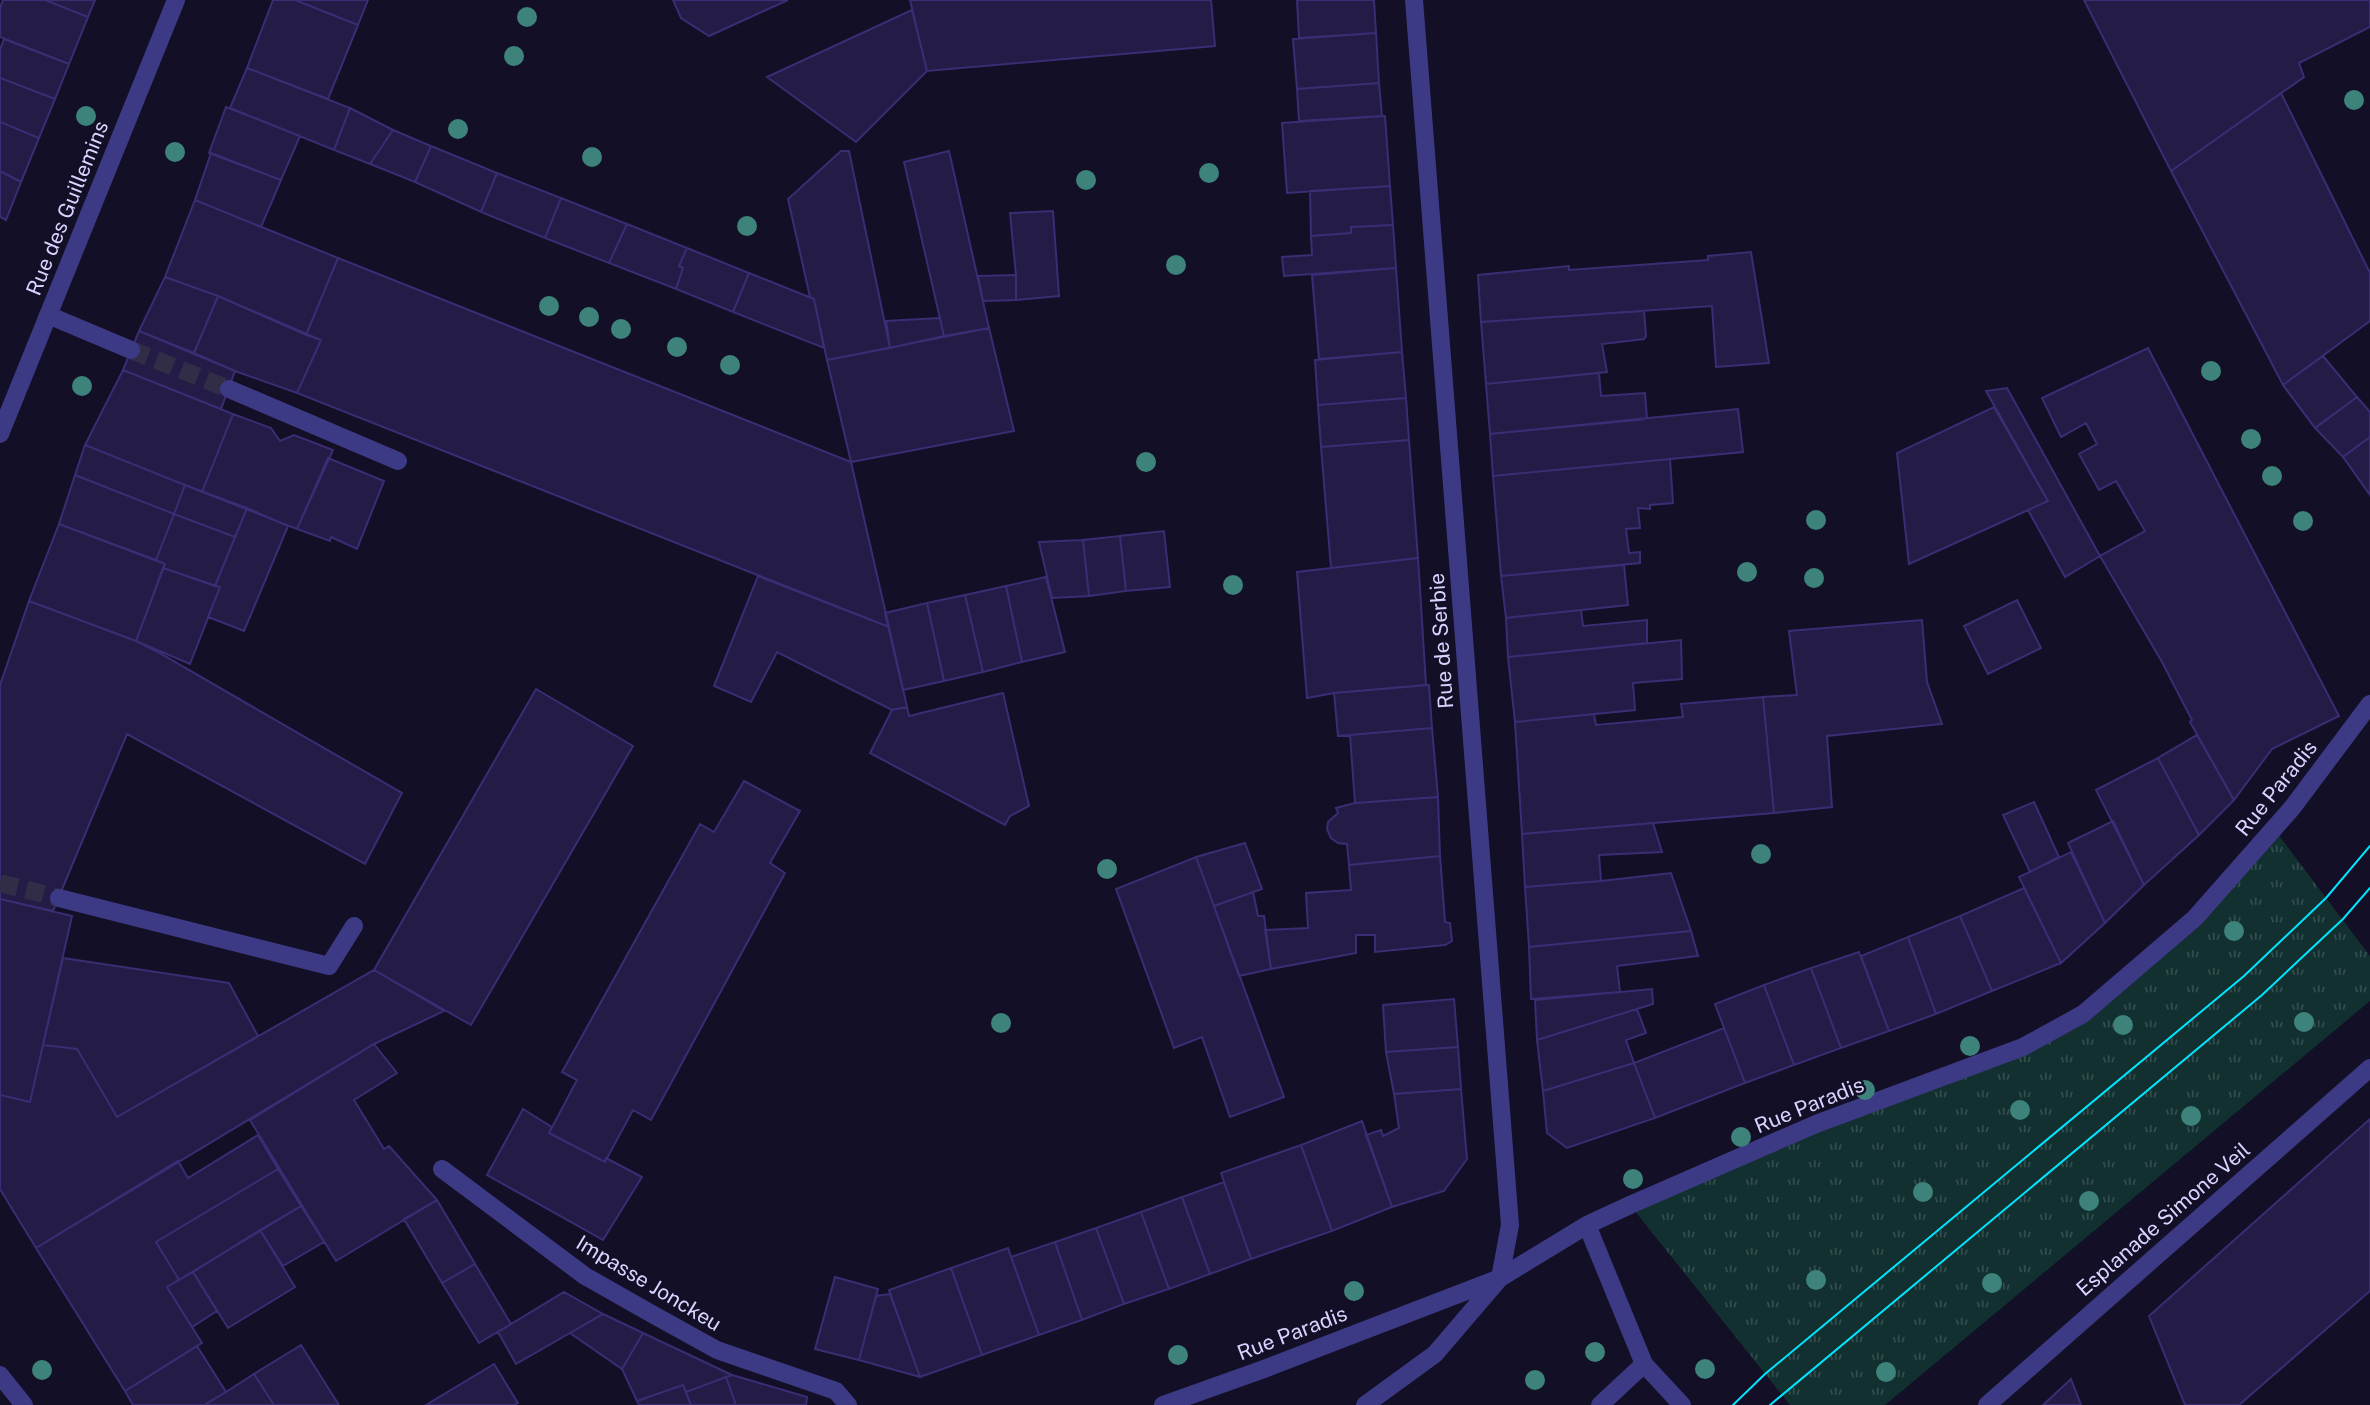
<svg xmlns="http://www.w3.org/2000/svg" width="2370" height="1405" viewBox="0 0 2370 1405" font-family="'Public Sans',sans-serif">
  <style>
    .grass { fill: url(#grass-tufts) }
    .building { fill: #241b47; stroke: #3b2d73; stroke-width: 2 }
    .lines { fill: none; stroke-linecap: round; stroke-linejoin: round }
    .minor-tunnel { stroke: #312d47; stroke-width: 18; stroke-dasharray: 18 9; stroke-linecap: butt }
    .minor { stroke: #3d3a85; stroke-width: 18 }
    .tram { stroke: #00e5ff; stroke-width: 2 }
    .tree { fill: #3d827b }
    .labels { text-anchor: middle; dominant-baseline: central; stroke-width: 5; stroke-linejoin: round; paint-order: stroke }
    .street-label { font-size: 21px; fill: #d9d4ff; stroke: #130f26 }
  </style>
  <defs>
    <pattern id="grass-tufts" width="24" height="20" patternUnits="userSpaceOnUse" patternTransform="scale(1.75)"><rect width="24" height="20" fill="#12302f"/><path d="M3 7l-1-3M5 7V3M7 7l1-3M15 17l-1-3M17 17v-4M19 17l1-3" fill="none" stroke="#344d4e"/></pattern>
  </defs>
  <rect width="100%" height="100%" fill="#130f26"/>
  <!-- grass -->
  <path class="grass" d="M2274,829L2370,956V1001L1885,1405H1790L1630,1205L2083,1014L2195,918Z"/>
  <!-- building -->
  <path class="building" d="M3,0H45L88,17L69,64L0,37V8Z
    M45,0H95L88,17Z
    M273,0H295L358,25L328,99L247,68Z
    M295,0H368L358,25Z
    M673,0H788L709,36L681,18Z
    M910,0H1211L1215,46L927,71Z
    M1297,0H1374L1376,33L1299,38Z
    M2084,0H2370V27L2299,63L2304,77L2171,171Z
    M912,10L927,71L856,142L767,77Z
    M1376,33L1379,83L1297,89L1293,39Z
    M4,39L69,64L55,99L0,78V50Z
    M247,68L350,108L334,150L230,108Z
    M0,78L55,99L39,138L0,122Z
    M1379,83L1382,116L1299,121L1297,89Z
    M2281,93L2370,273V321L2283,385L2171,171Z
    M226,107L300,136L281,180L209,153Z
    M350,108L393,130L370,164L334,150Z
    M1385,116L1390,186L1287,193L1282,123Z
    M0,122L39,138L21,182L0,171Z
    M393,130L431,146L415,182L370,164Z
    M431,146L497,173L481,212L415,182Z
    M841,151H849L890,348L827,360L814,299L810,297L788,199Z
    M949,151L989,328L944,336L904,162Z
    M211,153L281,180L261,227L195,200Z
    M0,171L21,182L6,220L0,217Z
    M497,173L561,198L545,238L481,212Z
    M1390,186L1393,225L1351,227V233L1311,236L1310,191Z
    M561,198L627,224L609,263L545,238Z
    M195,200L338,258L306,335L218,296L165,277Z
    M1053,211L1059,296L1016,300V275L1010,213Z
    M627,224L687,248L679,266L683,268L676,289L609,263Z
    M1393,225L1396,268L1284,276L1282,257L1312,255L1311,236L1351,233V227Z
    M687,248L749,273L733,312L676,289L683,268L679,266Z
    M1751,252L1769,363L1716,367L1712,306L1481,322L1478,275L1569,266V270L1708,260V256Z
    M338,258L851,462L889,627L297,393L321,340L306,335Z
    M1396,268L1402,352L1319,359L1312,275Z
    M749,273L814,299L824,348L733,312Z
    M1016,275V300L983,301L978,276Z
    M165,277L218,296L194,353L139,331Z
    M218,296L321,340L297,393L235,371L194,353Z
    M1644,311L1646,336L1644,339L1602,344L1607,372L1486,384L1481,322Z
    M940,318L944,336L890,348L886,321Z
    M989,328L1014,431L851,462L827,360Z
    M139,331L235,371L221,409L123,370Z
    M2148,348L2339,716L2272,749L2234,800L2190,722L2192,720L2162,662L2100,556L2145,531L2116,481L2099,490L2079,454L2097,444L2086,423L2061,437L2042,398Z
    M1402,352L1406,398L1318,405L1315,360Z
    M2323,356L2357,397L2315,428L2283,385Z
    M123,370L233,414L202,492L85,445Z
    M1599,373L1601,396L1645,393L1647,419L1490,434L1486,384Z
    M2007,388L2100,556L2065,577L2028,510L2048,501L1986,391Z
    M2357,397L2370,412V437L2343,457L2315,428Z
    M1406,398L1409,440L1321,447L1318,405Z
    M1994,407L2048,501L1909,564L1897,453Z
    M1738,409L1743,452L1493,476L1490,434Z
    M233,414L271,428L280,441L294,435L333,450L297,529L202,492Z
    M2370,437V495L2343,457Z
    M1409,440L1418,558L1331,568L1321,447Z
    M85,445L185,485L174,514L75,475Z
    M328,458L384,481L357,549L331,537L330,541L297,529Z
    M1670,459L1673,503L1650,505V509L1638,508L1640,528L1626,529L1629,553L1640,552V563L1501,576L1493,476Z
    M75,475L174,514L156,560L59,524Z
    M185,485L247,508L235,537L174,514Z
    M247,508L288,526L244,631L208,617L220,587L215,586Z
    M174,514L235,537L215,586L163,568L165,564L156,560Z
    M59,524L165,564L136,641L29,601Z
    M1164,531L1170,587L1126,591L1120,536Z
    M1120,536L1126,591L1089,596L1083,540Z
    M1083,540L1089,596L1052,598L1039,542Z
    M1418,558L1426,685L1334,693L1307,698L1297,572Z
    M1624,565L1628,605L1506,618L1501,576Z
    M163,568L220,587L190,664L136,641Z
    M758,576L889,627L907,707L892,710L777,652L751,702L714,686Z
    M1046,577L1065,652L1022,662L1006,586Z
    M1006,586L1022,662L983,672L965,595Z
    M965,595L983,672L944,681L927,603Z
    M2017,600L2041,648L1988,674L1964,626Z
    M29,601L136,641L156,651L402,793L365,864L127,734L53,911L0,899V685Z
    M927,603L944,681L903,690L885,613Z
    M1581,610L1583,626L1647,620V643L1508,657L1506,618Z
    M1922,620L1927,682L1942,724L1827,736L1832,807L1774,813L1763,697L1797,695L1789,631Z
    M1681,640L1682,679L1633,683L1635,710L1515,722L1508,657Z
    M1429,685L1432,728L1338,736L1334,693Z
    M536,689L633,746L471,1025L374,970Z
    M1003,693L1029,806L1010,816L1005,825L870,753L892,710L907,707L909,716Z
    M1763,697L1774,813L1522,834L1515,722L1594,714L1596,725L1683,717L1681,704Z
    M1432,728L1438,797L1355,803L1350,735Z
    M2197,735L2234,800L2199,835L2158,758Z
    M2158,758L2199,835L2144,885L2096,790Z
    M744,781L800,811L770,863L785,873L651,1120L633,1110L605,1162L549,1133L577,1080L562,1072L700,824L714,832Z
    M1438,797L1440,856L1349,865L1347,844L1338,843L1331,838L1327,829L1328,822L1338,813L1336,808L1355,803Z
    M2034,802L2059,857L2030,872L2003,815Z
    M2113,821L2144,885L2105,923L2068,843Z
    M1653,823L1662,852L1599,855L1601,881L1525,887L1522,834Z
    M1245,843L1262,889L1214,906L1196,857Z
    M2071,852L2105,923L2061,963L2019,877Z
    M1440,856L1445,922L1450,923L1452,941L1445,945L1375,952V935H1356V953L1271,969L1265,930L1308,928L1306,893L1351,890L1349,865Z
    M1196,857L1284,1097L1230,1117L1202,1037L1174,1048L1116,889Z
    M1671,873L1691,931L1529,947L1525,887L1601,881Z
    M2024,888L2061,963L1992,991L1960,916Z
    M1253,892L1258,916H1264L1271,969L1239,976L1214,906Z
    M0,899L72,916L30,1102L0,1095Z
    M1960,916L1992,991L1936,1014L1908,937Z
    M1691,931L1698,956L1617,966L1620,992L1531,999L1529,947Z
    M1908,937L1936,1014L1889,1031L1861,956Z
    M1859,952L1889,1031L1841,1048L1811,968Z
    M63,958L229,983L258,1036L117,1117L77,1049L43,1045Z
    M1811,968L1841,1048L1794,1065L1764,985Z
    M374,970L444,1011L374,1044L36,1248L0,1189V1095L30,1102L43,1045L77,1049L117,1117Z
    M1764,985L1794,1065L1745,1083L1715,1004Z
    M1652,989L1653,1004L1537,1040L1535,1000Z
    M1454,999L1458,1047L1386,1052L1383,1005Z
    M1637,1009L1646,1033L1626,1040L1634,1063L1543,1091L1537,1040Z
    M1724,1028L1745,1083L1655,1118L1634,1063Z
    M374,1044L397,1073L354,1100L384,1149L389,1146L437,1200L336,1261L250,1120Z
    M1458,1047L1461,1089L1394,1094L1386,1052Z
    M1634,1063L1655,1118L1567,1148L1547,1133L1543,1091Z
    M1461,1089L1467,1159L1444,1191L1392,1207L1366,1135L1381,1130L1383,1136L1399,1128L1394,1094Z
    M523,1109L552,1127L549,1133L605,1162L606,1158L642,1177L603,1240L487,1175Z
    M2370,1119V1291L2239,1405H2185L2149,1316Z
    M1362,1121L1392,1207L1332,1231L1301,1145Z
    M258,1135L278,1169L156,1242L179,1280L167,1287L202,1343L125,1391L36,1248L178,1161L188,1178Z
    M1301,1145L1332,1231L1251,1259L1221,1173Z
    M278,1169L301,1206L179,1280L156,1242Z
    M1224,1182L1251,1259L1210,1274L1182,1197Z
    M1182,1197L1210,1274L1169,1289L1141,1212Z
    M437,1200L475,1264L442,1283L404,1219Z
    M301,1206L324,1242L283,1266L260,1230Z
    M1141,1212L1169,1289L1124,1304L1096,1228Z
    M1096,1228L1124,1304L1082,1320L1055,1242Z
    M260,1230L295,1287L228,1328L193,1272Z
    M1055,1242L1082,1320L1039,1335L1011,1257Z
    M1008,1248L1039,1335L982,1355L951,1268Z
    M475,1264L511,1324L479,1343L442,1283Z
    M951,1268L982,1355L920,1377L889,1290Z
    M193,1272L217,1311L192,1327L167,1287Z
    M835,1277L878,1289L859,1360L815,1349Z
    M564,1292L603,1314L516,1364L498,1332Z
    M890,1294L920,1377L859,1360L876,1296Z
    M603,1314L643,1333L622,1369L570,1333Z
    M643,1333L732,1375L686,1392L683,1385L637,1401L622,1369Z
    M301,1345L339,1405H274L254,1374Z
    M197,1346L226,1392L204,1405H133L125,1391Z
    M494,1364L518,1403L514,1405H426Z
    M254,1374L274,1405H204L226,1392Z
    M732,1375L807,1397L806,1405H736L726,1377Z
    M726,1377L736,1405H691L686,1392Z
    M2071,1379L2081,1405H2043Z
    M683,1385L691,1405H639L637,1401Z"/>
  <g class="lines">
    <!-- minor-tunnel -->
    <path class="minor-tunnel" d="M131,350L229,389
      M0,883L59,898"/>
    <!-- minor -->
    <path class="minor" d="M48,315L131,350
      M229,389L398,461
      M0,434L176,0
      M59,898L329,966L354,926
      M442,1169L585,1276L652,1314L717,1350L836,1391L848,1405
      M1587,1225L1644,1364
      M0,1375L24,1405
      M1163,1405L1264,1369L1500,1278L1587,1225L1630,1205L1816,1124L2023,1047L2083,1014L2195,918L2292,808L2370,704
      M1365,1405L1435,1354L1500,1278L1510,1225L1414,0
      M1600,1405L1644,1364L1682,1405
      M1987,1405L2370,1068"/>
    <!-- tram -->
    <path class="tram" d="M1733,1405L1765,1374L2244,976L2326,898L2370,846
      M1770,1405L2262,995L2343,919L2370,888"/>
  </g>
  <!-- trees -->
  <g class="tree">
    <circle cx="527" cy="17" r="10"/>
    <circle cx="514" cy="56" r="10"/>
    <circle cx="2354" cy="100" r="10"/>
    <circle cx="86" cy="116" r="10"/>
    <circle cx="458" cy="129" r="10"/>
    <circle cx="175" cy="152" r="10"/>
    <circle cx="592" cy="157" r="10"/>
    <circle cx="1209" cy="173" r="10"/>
    <circle cx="1086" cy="180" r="10"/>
    <circle cx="747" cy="226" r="10"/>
    <circle cx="1176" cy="265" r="10"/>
    <circle cx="549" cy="306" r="10"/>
    <circle cx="589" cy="317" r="10"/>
    <circle cx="621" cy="329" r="10"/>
    <circle cx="677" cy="347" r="10"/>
    <circle cx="730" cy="365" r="10"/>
    <circle cx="2211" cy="371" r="10"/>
    <circle cx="82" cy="386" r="10"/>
    <circle cx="2251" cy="439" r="10"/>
    <circle cx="1146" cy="462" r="10"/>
    <circle cx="2272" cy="476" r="10"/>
    <circle cx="1816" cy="520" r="10"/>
    <circle cx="2303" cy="521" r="10"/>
    <circle cx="1747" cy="572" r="10"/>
    <circle cx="1814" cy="578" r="10"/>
    <circle cx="1233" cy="585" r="10"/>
    <circle cx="1761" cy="854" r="10"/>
    <circle cx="1107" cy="869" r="10"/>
    <circle cx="2234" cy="931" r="10"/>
    <circle cx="2304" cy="1022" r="10"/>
    <circle cx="1001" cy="1023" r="10"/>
    <circle cx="2123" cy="1025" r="10"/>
    <circle cx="1970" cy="1046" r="10"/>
    <circle cx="1865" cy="1090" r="10"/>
    <circle cx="2020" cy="1110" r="10"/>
    <circle cx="2191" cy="1116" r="10"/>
    <circle cx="1741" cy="1137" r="10"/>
    <circle cx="1633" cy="1179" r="10"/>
    <circle cx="1923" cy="1192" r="10"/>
    <circle cx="2089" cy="1201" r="10"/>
    <circle cx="1816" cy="1280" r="10"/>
    <circle cx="1992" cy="1283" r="10"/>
    <circle cx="1354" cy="1291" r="10"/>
    <circle cx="1595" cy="1352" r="10"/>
    <circle cx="1178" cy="1355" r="10"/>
    <circle cx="1705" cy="1369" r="10"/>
    <circle cx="42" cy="1370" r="10"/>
    <circle cx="1886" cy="1372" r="10"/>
    <circle cx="1535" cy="1380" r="10"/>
  </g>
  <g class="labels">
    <!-- street labels -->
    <g class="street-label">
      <text transform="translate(67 208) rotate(-68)">Rue des Guillemins</text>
      <text transform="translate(1441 641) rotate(-94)">Rue de Serbie</text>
      <text transform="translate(2276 788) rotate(-51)">Rue Paradis</text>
      <text transform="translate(1809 1105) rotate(-22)">Rue Paradis</text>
      <text transform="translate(2163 1219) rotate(-41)">Esplanade Simone Veil</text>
      <text transform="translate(649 1283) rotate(31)">Impasse Jonckeu</text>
      <text transform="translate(1292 1333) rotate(-21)">Rue Paradis</text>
    </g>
  </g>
</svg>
